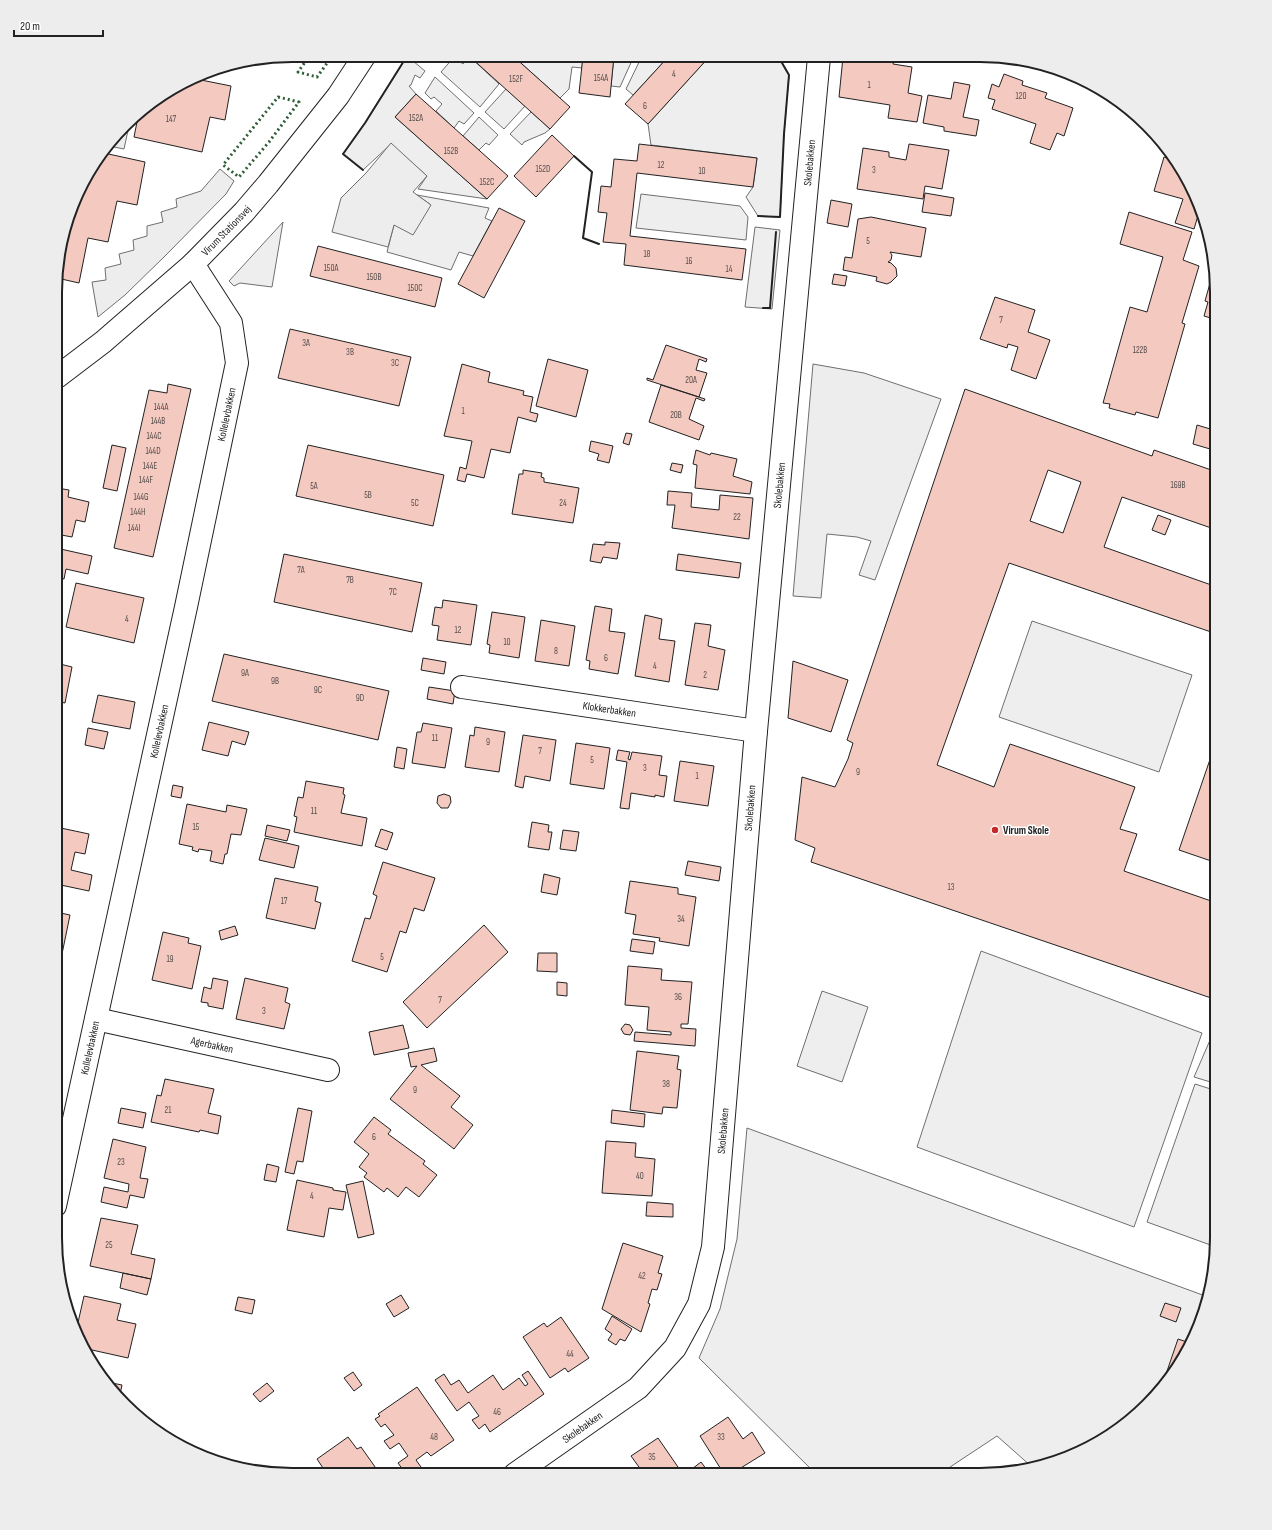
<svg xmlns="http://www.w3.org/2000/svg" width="1272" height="1530" viewBox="0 0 1272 1530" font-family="'Sofia Sans Condensed',sans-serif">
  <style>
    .green { fill: #eee; stroke: #6f6f6f }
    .parking { fill: #ededed; stroke: #6f6f6f }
    .building { fill: #f3c9c0; stroke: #222; fill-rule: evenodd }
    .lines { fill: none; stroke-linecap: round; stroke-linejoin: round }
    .street-casing { stroke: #222; stroke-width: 24 }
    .secondary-casing { stroke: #222; stroke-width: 24 }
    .street { stroke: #fff; stroke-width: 22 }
    .secondary { stroke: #fff; stroke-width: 22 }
    .hedge { stroke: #2f5e38; stroke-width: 3; stroke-dasharray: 2 3; stroke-linecap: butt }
    .wall { stroke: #222; stroke-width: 2 }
    .poi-dot { fill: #c62828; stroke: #fff; stroke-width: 1.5 }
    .labels { text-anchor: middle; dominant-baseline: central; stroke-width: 3; stroke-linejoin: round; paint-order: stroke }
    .number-label { font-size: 9px; fill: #564c4a }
    .street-label { font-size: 11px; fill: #222; stroke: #fff }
    .poi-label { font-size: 11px; font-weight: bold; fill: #222; stroke: #fff; text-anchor: start }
    .rim { fill: none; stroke: #222; stroke-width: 2 }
  </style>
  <rect width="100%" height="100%" fill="#fff"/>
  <!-- green -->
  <path class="green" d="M407,56L425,71L420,78L415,75L411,85L409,86L416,94L395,117L487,199L418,189L427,176L391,144L363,170L343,154L365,123Z
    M469,56L499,84L480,107L441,72L454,57L463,64Z
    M513,56H583L582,68L572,67L569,89L560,98Z
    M614,56H634L620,87L611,86Z
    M642,56H669L633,95L626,89Z
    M710,56H778L789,75L784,134L780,217L758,216L746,197L753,187L757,158L651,145L648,124Z
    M435,77L474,113L464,124L459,121L454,128L436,111L442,104L434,97L431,99L425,93Z
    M506,89L525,106L504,129L485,112Z
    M531,112L550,129L545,133L524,142L522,145L510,134Z
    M479,117L498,135L489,145L486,143L479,150L463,136Z
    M641,194L740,206L748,217L746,240L636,228Z
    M417,195L489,208L485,218L492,221L473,256L459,252L451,270L387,252L394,225L431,205Z
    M283,222L272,287L240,283L234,286L229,281Z
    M755,227L780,230L772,309L745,307Z
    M1032,621L1192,675L1159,772L999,717Z
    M981,951L1202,1033L1134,1227L917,1147Z
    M822,991L868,1007L842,1082L797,1066Z
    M1217,1024V1084L1194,1077Z
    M1195,1084L1217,1091L1216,1247L1147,1222Z
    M747,1128L1208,1297L1204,1315L1177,1370L1148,1406L1099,1443L1056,1463L1032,1467L997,1436L938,1475L816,1474L699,1358L720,1309L737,1239Z"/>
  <!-- parking -->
  <path class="parking" d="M130,121L124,149L109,146Z
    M391,143L427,176L413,192L431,205L413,235L394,225L388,247L332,232L341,198L366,173Z
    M220,169L234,181L226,194L165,256L125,295L98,317L92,282L106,280L105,268L121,264L119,254L134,250L133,240L147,236V226L163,222L161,212L177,207L176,199L201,191Z
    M813,364L864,373L941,399L875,580L859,575L871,541L857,537L827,534L821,598L793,596Z"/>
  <!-- building -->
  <path class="building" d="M469,56H513L570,107L550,129Z
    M583,56H614L610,97L579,93Z
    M669,56H710L648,124L625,104Z
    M843,57L882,62L883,59L894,60L893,64L912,67L908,93L922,96L917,122L888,118L890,105L839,97Z
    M1004,74L1023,81L1022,85L1047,93L1045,98L1073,108L1064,136L1057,133L1050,150L1030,143L1036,124L992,109L995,100L988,98L992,84L999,87Z
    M196,79L231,86L225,120L210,117L202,152L134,137L139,112Z
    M954,82L970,85L963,117L979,120L976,136L944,131V127L923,123L928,95L951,99Z
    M416,94L508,176L487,199L395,117Z
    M552,135L574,156L536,197L514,176Z
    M639,144L757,158L753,187L637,173L630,236L746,249L742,280L624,265L626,244L603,242L607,213L598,212L601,186L611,187L614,159L637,161Z
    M909,144L949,150L942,189L925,186L923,199L857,189L863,148L889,152V157L906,160Z
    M104,153L145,162L137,205L117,201L108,242L88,238L79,283L57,278V260L83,183H85L87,173Z
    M1164,157L1176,161L1185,173L1200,209L1194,229L1175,223L1183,199L1154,191Z
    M925,193L954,198L951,216L922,212Z
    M831,200L852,204L848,227L827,223Z
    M499,208L525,221L484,298L458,284Z
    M1129,212L1192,232L1183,260L1199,266L1182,323L1185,324L1158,418L1136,412L1135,415L1109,408L1110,404L1103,403L1130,307L1147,312L1163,257L1120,244Z
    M871,217L926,228L921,257L890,252L892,255L891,260L888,262L891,263L896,268L897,276L891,282L887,284L876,281L877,277L843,270L845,257L852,258L858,219Z
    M318,246L442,278L435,307L310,276Z
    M1214,269L1217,291V320L1204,316L1208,302L1205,301Z
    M834,274L847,276L845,286L832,284Z
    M995,297L1035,310L1028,332L1050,340L1036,379L1011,370L1018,347L1008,344L1007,348L980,339Z
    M290,329L411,357L399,406L278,378Z
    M666,345L707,359L706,362L699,359L696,370L707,373L699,397L647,380V378L653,380Z
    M548,359L588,370L576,417L536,406Z
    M462,364L490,372L488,382L524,391L523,395L533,397L530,412L538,414L536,422L518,417L510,453L491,449L484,478L467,474L465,482L457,480L460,467L466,469L472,441L444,436Z
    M168,384L191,389L153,557L114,548L149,390L167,393Z
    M661,385L705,399L704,401L696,398L689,419L704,426L699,440L649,422Z
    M965,389L1152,456L1154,450L1217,472V530L1122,497L1104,547L1217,587V634L1009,563L937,765L994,787L1010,744L1135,787L1120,829L1137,834L1124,871L1217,903V1000L811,862L815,848L795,840L802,777L835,787L848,759L853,743L847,740ZM1048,470L1081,482L1063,533L1030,521Z
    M1197,425L1217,431V451L1193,444Z
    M626,433L632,434L629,445L623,443Z
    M591,441L613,446L609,463L597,460L599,454L589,451Z
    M112,445L126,448L117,491L103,488Z
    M308,445L444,475L433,526L296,496Z
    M696,450L710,455L711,453L737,459L733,476L752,482L750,494L695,488L697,465L693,464Z
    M672,463L683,465L681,473L670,470Z
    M523,470L542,473L541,477L544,478V482L579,488L573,523L512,514L519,474H523Z
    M57,488L69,490L68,497L89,502L85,522L76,520L72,537L56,534Z
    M668,491L692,493L691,507L719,510L720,495L753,498L749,539L672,528L675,505H667Z
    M1158,515L1171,520L1165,535L1152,530Z
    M605,542L620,543L617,559L603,557L601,563L590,561L593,544L605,545Z
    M56,548L92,556L88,574L66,569L64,579L56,577Z
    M284,554L422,583L412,632L274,602Z
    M678,554L741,563L739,578L676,570Z
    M76,583L144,598L134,643L66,627Z
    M443,600L477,605L471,645L437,640L439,626L432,625L435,607L442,608Z
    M595,606L612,609L609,631L625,633L618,674L589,669L590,661L586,660Z
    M492,612L525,617L519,658L489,653L490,645L487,644Z
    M645,615L662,619L659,639L675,641L669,682L635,676Z
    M541,620L575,626L569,666L535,661Z
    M695,623L711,625L708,646L725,650L718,690L685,685Z
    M224,654L389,691L378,740L212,701Z
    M423,658L446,662L444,674L421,670Z
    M793,661L848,680L831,732L788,718Z
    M56,663L72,667L65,703L56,701Z
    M429,687L455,691L453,704L427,699Z
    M98,695L135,702L130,729L92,722Z
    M209,722L249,732L245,745L232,741L228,756L202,750Z
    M423,723L452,728L445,768L412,763L417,732H421Z
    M475,727L505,732L499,772L465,767L470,735L474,736Z
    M88,728L108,732L104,749L85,745Z
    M523,735L556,740L550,781L525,776L523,788L515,786Z
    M1217,739V863L1179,850Z
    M576,743L610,748L604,789L570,784Z
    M397,747L407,749L404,769L394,767Z
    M618,750L630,752L628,759L630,760L632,752L662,756L659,775L667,776L664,797L655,795V797L631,793L629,809L620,808L627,762L616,760Z
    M680,761L714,766L708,806L674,801Z
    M306,781L344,788L343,794L345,795L341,813L367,818L362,846L294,832L297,817L294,816L298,797L303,798Z
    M173,785L183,787L181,798L171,796Z
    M444,794L450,796L451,802L448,808H441L437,803L438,796Z
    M187,804L226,812L227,805L247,809L241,835L231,834L227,854H225L223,864L210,861L212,851L199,849L198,852L192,850L193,847L179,844Z
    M532,822L549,825L548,832H552L549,850L528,847Z
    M267,825L290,830L287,841L265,836Z
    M56,827L89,834L85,854L75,852L71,870L92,875L89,891L56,884L57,878L60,879L61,874L56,873Z
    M381,829L393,833L387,850L375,846Z
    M563,830L579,832L576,851L560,849Z
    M265,838L299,846L294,868L259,860Z
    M688,861L721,867L719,881L685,875Z
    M383,862L435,878L424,911L414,908L406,933L400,931L387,972L352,961L365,918L370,919L377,896L373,894Z
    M544,874L560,878L557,895L541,892Z
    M275,878L318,887L315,901L321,903L315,929L266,918Z
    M630,881L678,888V894L696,897L689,946L659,941L660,938L633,934L636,915L625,913Z
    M56,912L70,915L62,954L56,953Z
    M484,925L508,952L427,1028L403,1002Z
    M235,926L238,935L221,940L219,931Z
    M163,932L189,938L188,943L201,946L192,989L152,980Z
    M632,939L655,942L653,954L630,951Z
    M538,953H557V972L537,971Z
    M628,966L662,969L661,980L692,982L688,1024H681V1028L696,1029L695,1046L634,1041L635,1032L671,1035V1032L647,1030L649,1007L625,1005Z
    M56,968L60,969L57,984L56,983Z
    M213,978L228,981L223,1009L208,1006V1003L201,1002L204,987L211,989Z
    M245,978L288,988L285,1002L290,1004L284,1029L236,1019Z
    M557,982L567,983V996L557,995Z
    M625,1024L630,1025L633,1030L630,1035L624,1034L621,1029Z
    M403,1025L409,1048L374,1055L369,1032Z
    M434,1048L437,1061L421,1065L460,1096L451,1107L473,1125L454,1149L390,1099L417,1066L411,1067L408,1053Z
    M637,1051L679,1056L677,1069L681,1070L677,1108L663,1107L662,1114L630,1110Z
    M165,1079L214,1089L208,1113L221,1116L218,1134L200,1130L199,1132L151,1122L157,1095L161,1096Z
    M121,1108L146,1113L143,1128L118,1123Z
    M298,1108L312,1111L303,1162L297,1161L294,1174L285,1172Z
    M612,1110L645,1114L644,1127L611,1123Z
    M374,1117L391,1130L388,1134L425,1161L423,1164L437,1175L419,1197L406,1187L398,1197L387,1188L384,1192L364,1177L367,1173L359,1167L369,1154L354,1142Z
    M113,1139L146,1147L140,1178L148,1179L144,1198L130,1195L127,1208L101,1202L104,1187L128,1192L129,1184L104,1178Z
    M606,1141L636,1143L635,1157L655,1159L652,1196L602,1193Z
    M267,1164L279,1167L276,1182L264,1180Z
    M297,1180L333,1188V1190L346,1192L343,1210L329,1208L324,1237L287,1230Z
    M363,1181L374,1234L358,1238L346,1185Z
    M647,1202L673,1204V1217L646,1216Z
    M101,1218L138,1225L131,1254L155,1259L151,1279L90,1266Z
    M623,1243L663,1256L658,1273L662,1274L657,1290L652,1289L648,1303L650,1304L641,1332L602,1309Z
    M123,1273L151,1279L147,1295L120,1288Z
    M401,1295L409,1308L394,1317L386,1304Z
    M84,1296L121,1304L117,1320L136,1324L128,1358L83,1348L74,1326L77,1327Z
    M238,1297L255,1300L252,1314L235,1310Z
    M1165,1303L1181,1308L1176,1322L1160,1316Z
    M612,1316L632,1329L625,1341L620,1339L616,1345L608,1340L612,1334L605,1329Z
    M561,1317L589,1358L568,1372L565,1368L550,1378L523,1337L544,1323L547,1327Z
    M1178,1339L1190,1343L1177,1370L1170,1379L1165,1377Z
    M528,1371L544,1394L490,1432L485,1424L479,1429L472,1420L479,1416L469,1402L457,1411L435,1380L444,1374L451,1385L459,1380L468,1393L493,1375L503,1390L519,1378L525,1386L528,1384L522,1375Z
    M353,1372L362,1385L354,1391L344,1378Z
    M103,1378L108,1379L107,1382L122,1385L119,1399Z
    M267,1383L274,1391L260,1402L253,1394Z
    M417,1387L454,1440L431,1456L427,1452L416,1460L426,1474H406L398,1463L408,1456L399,1443L390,1449L384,1441L394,1435L385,1424L381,1427L375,1419L380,1416L378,1414Z
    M728,1417L743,1439L752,1432L765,1453L731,1474H724L700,1436Z
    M348,1437L357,1449L361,1447L380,1474H327L317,1459Z
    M658,1438L678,1467L667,1474H644L631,1456Z
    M701,1462L710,1474H690L688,1472Z"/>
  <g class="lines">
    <defs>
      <g id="street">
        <path id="s1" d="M462,687L756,731"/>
        <path id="s2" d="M96,1019L328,1070"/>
        <path id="s3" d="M55,1206L186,607L237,363L231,323L193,264"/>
        <path id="s4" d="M515,1474L638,1388L675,1348L699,1304L713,1247L756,731L819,57"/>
      </g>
      <g id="secondary">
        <path id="s5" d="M57,377L103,342L193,264L244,212L268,184L338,96L365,55"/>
      </g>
    </defs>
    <!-- street casing -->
    <use href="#street" class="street-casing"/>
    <!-- secondary casing -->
    <use href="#secondary" class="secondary-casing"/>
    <!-- street -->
    <use href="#street" class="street"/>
    <!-- secondary -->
    <use href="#secondary" class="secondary"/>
    <!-- hedge -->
    <path class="hedge" d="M310,55L298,72L317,77L333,55
      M278,97L299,102L269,142L239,177L223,165Z"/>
    <!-- wall -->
    <path class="wall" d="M574,156L592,172L583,238L599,244
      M363,170L343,154L365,123L407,56
      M758,216L780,217L784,134L789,75L778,56
      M763,308H770L776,232"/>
  </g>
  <!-- markers -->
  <circle class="poi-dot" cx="995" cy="830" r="4"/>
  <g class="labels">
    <!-- number labels -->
    <g class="number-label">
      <text x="674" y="74">4</text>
      <text x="601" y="78">154A</text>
      <text x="516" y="79">152F</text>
      <text x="869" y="85">1</text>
      <text x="1021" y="96">120</text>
      <text x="645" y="106">6</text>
      <text x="416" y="118">152A</text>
      <text x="171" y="119">147</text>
      <text x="451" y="151">152B</text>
      <text x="661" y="165">12</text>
      <text x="543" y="169">152D</text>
      <text x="874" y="170">3</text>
      <text x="702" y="171">10</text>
      <text x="487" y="182">152C</text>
      <text x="868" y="241">5</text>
      <text x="647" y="254">18</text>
      <text x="689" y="261">16</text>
      <text x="331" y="268">150A</text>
      <text x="729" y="269">14</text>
      <text x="374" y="277">150B</text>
      <text x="415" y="288">150C</text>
      <text x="1001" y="320">7</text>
      <text x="306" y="343">3A</text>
      <text x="1140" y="350">122B</text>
      <text x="350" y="352">3B</text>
      <text x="395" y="363">3C</text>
      <text x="691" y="380">20A</text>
      <text x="161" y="407">144A</text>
      <text x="463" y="411">1</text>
      <text x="676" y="415">20B</text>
      <text x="158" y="421">144B</text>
      <text x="154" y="436">144C</text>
      <text x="153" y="451">144D</text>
      <text x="150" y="466">144E</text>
      <text x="146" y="480">144F</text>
      <text x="1178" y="485">169B</text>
      <text x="314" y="486">5A</text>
      <text x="368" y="495">5B</text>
      <text x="141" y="497">144G</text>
      <text x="415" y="503">5C</text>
      <text x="563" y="503">24</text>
      <text x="138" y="512">144H</text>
      <text x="737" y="517">22</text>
      <text x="134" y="528">144I</text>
      <text x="301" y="570">7A</text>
      <text x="350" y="580">7B</text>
      <text x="393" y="592">7C</text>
      <text x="127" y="619">4</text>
      <text x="458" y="630">12</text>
      <text x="507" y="642">10</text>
      <text x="556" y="651">8</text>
      <text x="606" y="658">6</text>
      <text x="655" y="666">4</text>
      <text x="245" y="673">9A</text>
      <text x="705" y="675">2</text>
      <text x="275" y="681">9B</text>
      <text x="318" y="690">9C</text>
      <text x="360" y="698">9D</text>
      <text x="435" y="738">11</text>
      <text x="488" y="742">9</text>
      <text x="540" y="751">7</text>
      <text x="592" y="760">5</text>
      <text x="645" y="768">3</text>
      <text x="858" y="772">9</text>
      <text x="697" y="776">1</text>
      <text x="314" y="811">11</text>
      <text x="196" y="827">15</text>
      <text x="951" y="887">13</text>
      <text x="284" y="901">17</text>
      <text x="681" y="919">34</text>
      <text x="382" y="957">5</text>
      <text x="170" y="959">19</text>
      <text x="678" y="997">36</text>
      <text x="440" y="1000">7</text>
      <text x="264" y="1011">3</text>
      <text x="666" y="1084">38</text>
      <text x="415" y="1090">9</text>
      <text x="168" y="1110">21</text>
      <text x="374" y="1137">6</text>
      <text x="121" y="1162">23</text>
      <text x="640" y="1176">40</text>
      <text x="312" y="1196">4</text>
      <text x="109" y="1245">25</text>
      <text x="642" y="1276">42</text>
      <text x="570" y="1354">44</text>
      <text x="497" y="1412">46</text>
      <text x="434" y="1437">48</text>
      <text x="721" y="1437">33</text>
      <text x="652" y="1457">35</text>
    </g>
    <!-- street labels -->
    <g class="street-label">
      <text stroke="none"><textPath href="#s4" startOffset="1402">Skolebakken</textPath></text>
      <text stroke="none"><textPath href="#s5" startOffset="224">Virum Stationsvej</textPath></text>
      <text stroke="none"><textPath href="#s3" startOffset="810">Kollelevbakken</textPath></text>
      <text stroke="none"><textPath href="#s4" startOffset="1078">Skolebakken</textPath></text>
      <text stroke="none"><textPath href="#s1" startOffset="149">Klokkerbakken</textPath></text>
      <text stroke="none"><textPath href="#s3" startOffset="486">Kollelevbakken</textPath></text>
      <text stroke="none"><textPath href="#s4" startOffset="754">Skolebakken</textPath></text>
      <text stroke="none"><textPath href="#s2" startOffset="119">Agerbakken</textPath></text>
      <text stroke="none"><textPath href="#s3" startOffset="162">Kollelevbakken</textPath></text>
      <text stroke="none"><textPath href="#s4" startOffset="430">Skolebakken</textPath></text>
      <text stroke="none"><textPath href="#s4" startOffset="82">Skolebakken</textPath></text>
    </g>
    <!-- poi labels -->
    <g class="poi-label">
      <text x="1003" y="830">Virum Skole</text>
    </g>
  </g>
  <!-- crop -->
  <path d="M0 0H1272V1530H0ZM292 62H980A230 230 0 0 1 1210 292V1238A230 230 0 0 1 980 1468H292A230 230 0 0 1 62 1238V292A230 230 0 0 1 292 62Z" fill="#ededed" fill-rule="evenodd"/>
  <path class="rim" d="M292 62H980A230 230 0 0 1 1210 292V1238A230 230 0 0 1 980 1468H292A230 230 0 0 1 62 1238V292A230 230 0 0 1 292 62Z"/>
  <!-- scale -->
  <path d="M14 30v6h89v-6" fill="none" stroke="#222222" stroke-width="2"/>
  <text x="20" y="30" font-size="12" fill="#222222" stroke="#ffffff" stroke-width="3" paint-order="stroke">20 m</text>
</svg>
